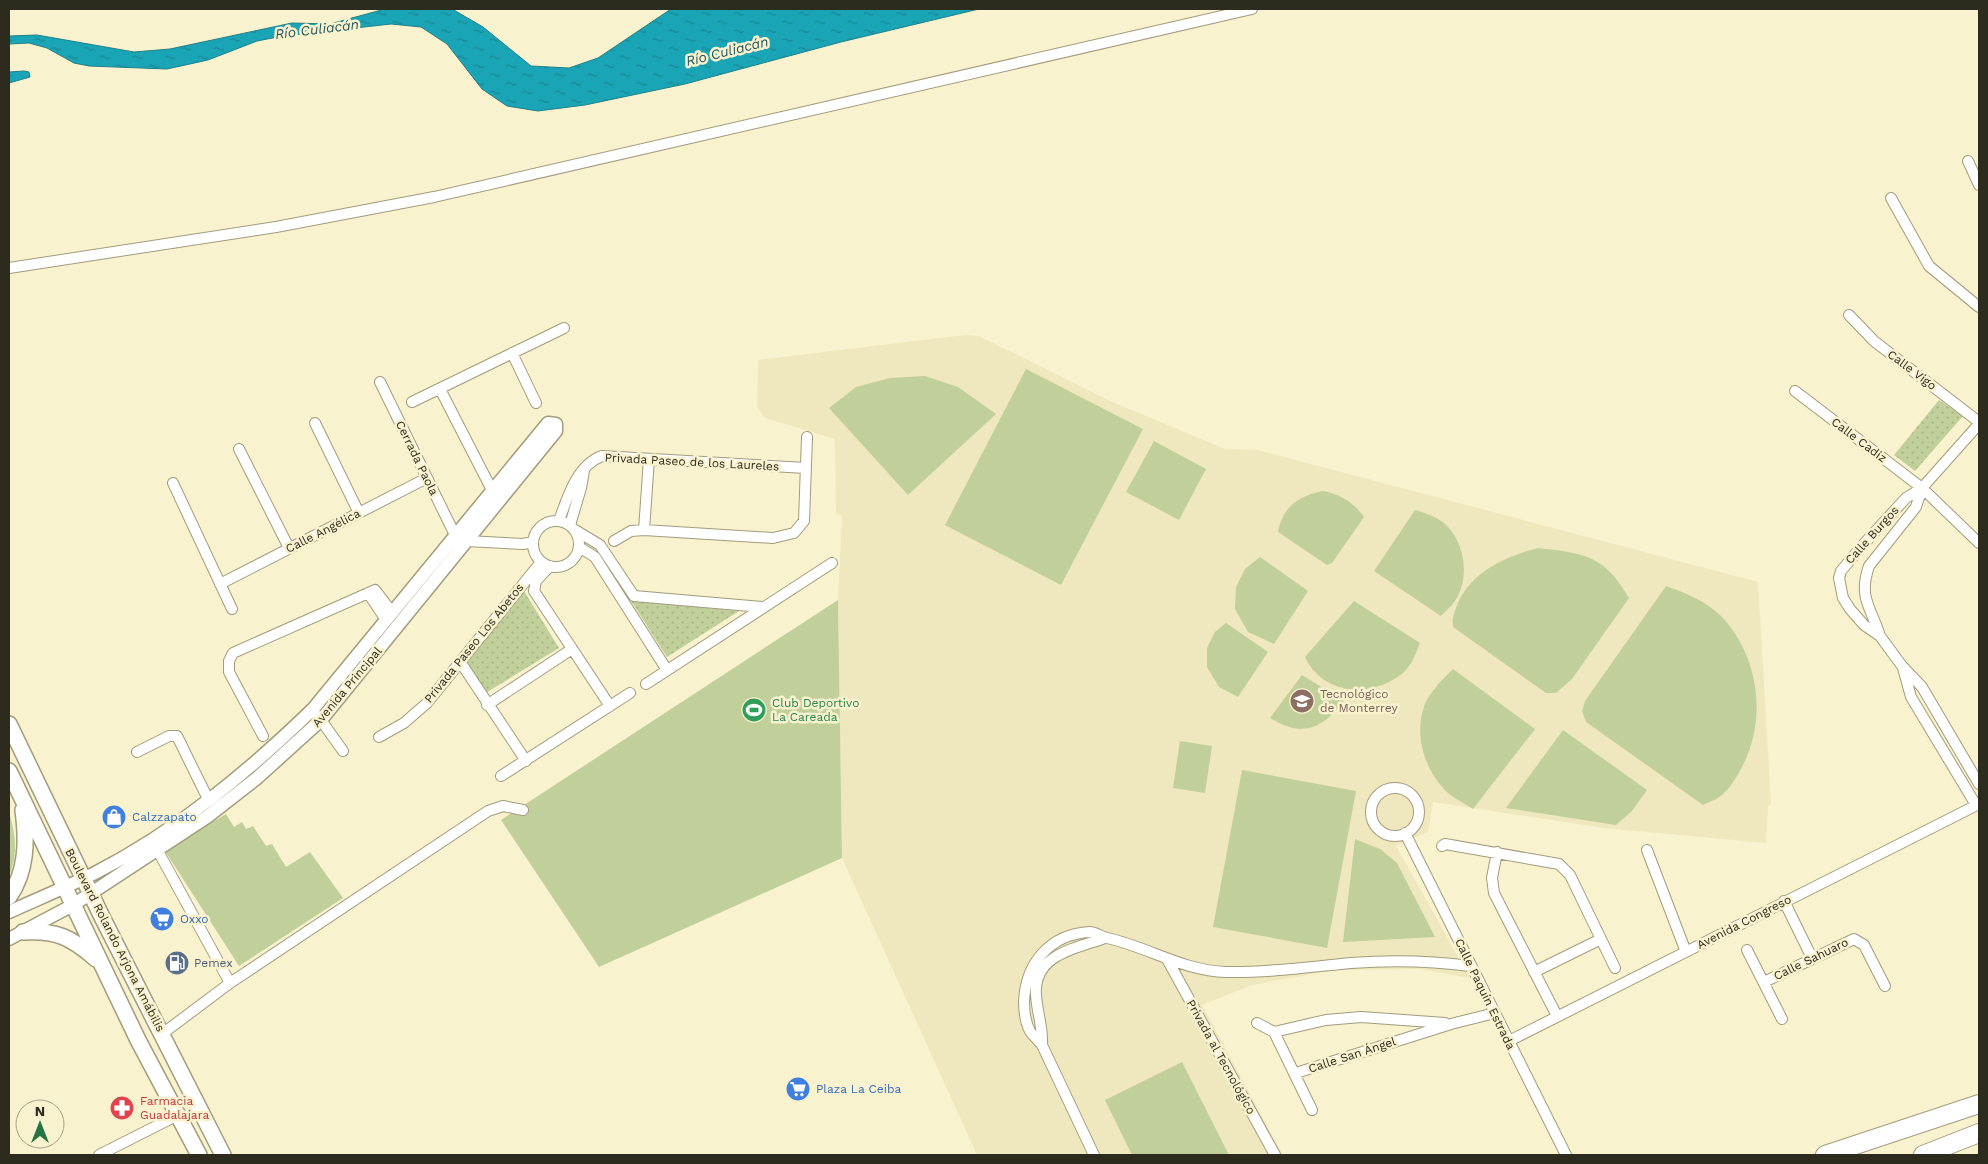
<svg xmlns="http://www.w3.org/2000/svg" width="1988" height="1164" viewBox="0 0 1988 1164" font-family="'Work Sans',sans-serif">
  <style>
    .built { fill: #efe7bd }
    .park { fill: url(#park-dots) }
    .pitch { fill: #c1d09b }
    .water { fill: url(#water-ripples); stroke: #208088 }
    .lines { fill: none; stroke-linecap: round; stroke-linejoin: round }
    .minor-casing { stroke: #a29c7c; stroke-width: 12 }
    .tertiary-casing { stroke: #a29c7c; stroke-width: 15 }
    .secondary-casing { stroke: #a29c7c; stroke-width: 18 }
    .trunk-casing { stroke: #a29c7c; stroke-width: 20 }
    .minor { stroke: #fff; stroke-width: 10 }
    .tertiary { stroke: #fff; stroke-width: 12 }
    .secondary { stroke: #fff; stroke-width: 15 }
    .trunk { stroke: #fff; stroke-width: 18 }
    .labels { text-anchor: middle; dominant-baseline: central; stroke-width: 5; stroke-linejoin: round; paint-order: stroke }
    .street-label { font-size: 12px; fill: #2d2b1e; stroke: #f9f2cf }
    .education-label { font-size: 12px; fill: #785e54; stroke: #f9f2cf; text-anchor: start }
    .leisure-label { font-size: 12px; fill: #27864d; stroke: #f9f2cf; text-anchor: start }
    .shop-label { font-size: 12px; fill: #366cbe; stroke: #f9f2cf; text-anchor: start }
    .service-label { font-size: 12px; fill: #4e5e75; stroke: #f9f2cf; text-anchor: start }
    .health-label { font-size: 12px; fill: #be3a42; stroke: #f9f2cf; text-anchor: start }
    .water-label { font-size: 14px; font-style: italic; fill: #24575f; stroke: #f9f2cf }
  </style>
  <defs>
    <pattern id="park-dots" width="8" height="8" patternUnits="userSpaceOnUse" patternTransform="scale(1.25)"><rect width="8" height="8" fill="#c1d09b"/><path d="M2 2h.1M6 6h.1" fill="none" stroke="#a6b385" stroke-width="1.8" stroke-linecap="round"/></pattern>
    <pattern id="water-ripples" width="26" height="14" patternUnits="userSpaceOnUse" patternTransform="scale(1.25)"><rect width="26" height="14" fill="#1aa5b6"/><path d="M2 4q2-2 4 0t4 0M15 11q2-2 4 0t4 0" fill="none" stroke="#188793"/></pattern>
  </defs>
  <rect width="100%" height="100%" fill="#f9f2cf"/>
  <!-- built -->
  <path class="built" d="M965,335L979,336L1110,401L1225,449L1258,450L1758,582L1771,804L1768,807L1766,843L1604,828L1433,802L1428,832L1396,846L1470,978L1420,969L1335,970L1252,985L1202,1005L1283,1155H977L842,858L838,600L842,515L836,514L835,439L765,418L757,407L758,360Z"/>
  <!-- park -->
  <path class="park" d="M1939,400L1963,416L1915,471L1894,455Z
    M524,591L559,648L484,694L462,662Z
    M631,601L739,611L667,657Z"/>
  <!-- pitch -->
  <path class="pitch" d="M1026,369L1143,429L1061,585L945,525Z
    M925,376L958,387L996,414L908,495L829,408L856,387L890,378Z
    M1154,441L1206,469L1179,520L1126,492Z
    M1323,491C1342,495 1353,502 1364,517L1332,563L1327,565L1278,532C1283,506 1299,496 1323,491Z
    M1415,510C1426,513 1441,518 1449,528C1466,548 1469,580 1455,601C1451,607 1445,611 1441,616L1374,571Z
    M1538,548C1584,553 1604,555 1629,598L1572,679L1556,693H1546L1453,627C1452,620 1453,615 1456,608C1468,573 1504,557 1538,548Z
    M1260,557L1308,591L1274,644L1248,632L1235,609L1236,587L1245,569Z
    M1666,586C1686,593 1706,601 1722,617C1758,656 1767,715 1744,763C1739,773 1732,786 1723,794C1718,799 1709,802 1703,805L1586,722L1582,711L1585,701Z
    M838,600L842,858L599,967L501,820Z
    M1354,601L1420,643C1416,653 1412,665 1403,673C1373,698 1323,696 1305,657Z
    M1226,623L1268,652L1238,697L1219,687L1207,667V648L1215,632Z
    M1453,669L1535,729L1473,809C1464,803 1451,797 1444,789C1425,769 1415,737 1423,710C1427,694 1442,680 1453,669Z
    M1302,675L1344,701C1322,729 1303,738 1270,718Z
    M1563,730L1647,790L1632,811L1616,825L1506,808Z
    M1180,741L1212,746L1205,793L1173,788Z
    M1242,770L1356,791L1327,948L1213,927Z
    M9,812C16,836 18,854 9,877Z
    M226,814L234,827L242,822L246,829L253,826L266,846L272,844L286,867L310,852L343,898L239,966L165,851Z
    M1355,839L1380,849L1397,863L1435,937L1343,942Z
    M1182,1062L1229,1155H1132L1105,1100Z"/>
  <!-- water -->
  <path class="water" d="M385,9H452L483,27L531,66L569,68L598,58L671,9H979L841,42L685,84L585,105L538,111L507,106L482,89L447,44L421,27L391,24L283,36L257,41L208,60L167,69L89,66L74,63L47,48L29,43L9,44V36L37,35L134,52L170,49L292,23L330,24Z
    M24,71L29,72L30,77L9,83V72Z"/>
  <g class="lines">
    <defs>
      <path id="minor" d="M1968,161L1979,185
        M1891,198L1929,266L1979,307
        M9,268L276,227L434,197L1252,9
        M1849,315L1874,341L1979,422
        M512,353L536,403
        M380,382L455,535L466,541L523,544L533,542
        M440,389L495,496
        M1795,391L1922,488L1979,543
        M412,402L564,328
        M315,423L359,513
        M1979,424L1922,488L1906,498L1861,547L1841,571L1839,578L1843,598L1850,609L1864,625L1880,636L1902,666L1922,687L1979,784
        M239,449L289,548
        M173,483L232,609
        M533 544a23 23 0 1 1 46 0a23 23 0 1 1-46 0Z
        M559,521C567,498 577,465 602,456L806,468
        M570,525L581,488L584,471
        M575,530L600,545L634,596
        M644,530L649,459
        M614,541L631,531L644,530L773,538L794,533L804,521L807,437
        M579,547L595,557L667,670
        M550,566L536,581L534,591L610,706
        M220,584L427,478
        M368,593L386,620
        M634,596L762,607
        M1880,636C1871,607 1858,598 1869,566L1916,507L1922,488
        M461,663L526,761
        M1903,668L1911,697L1976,805
        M646,684L832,563
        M487,705L572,649
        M318,716L343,751
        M263,736L229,672V661L233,653L375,590L392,612
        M379,737L404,723L427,703L541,562
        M137,752L169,736H177L209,801
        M501,776L630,693
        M1371 812a24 24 0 1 1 48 0a24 24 0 1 1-48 0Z
        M1405,833L1566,1155
        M1442,846L1445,844L1559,864L1570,875L1615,968
        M1647,850L1686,952
        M158,851L230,983
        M1497,852L1492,878L1494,893L1557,1016
        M1784,901L1812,958
        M1747,950L1782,1019
        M1167,959L1275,1155
        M1534,972L1601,939
        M1764,982L1854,939L1864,945L1885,986
        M1257,1023L1274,1032
        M1274,1032L1326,1020L1361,1017L1445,1023
        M1274,1032L1312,1110
        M162,1034L230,983L488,811L503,806L523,810
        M1509,1041L1979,804
        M1042,1045C1043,1026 1037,1013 1036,995C1033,954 1077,948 1105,938
        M1296,1073L1451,1024L1495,1013
        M99,1155L178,1115
        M1094,1155L1042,1045C1038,1040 1033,1036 1030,1031C1025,1022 1024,1010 1024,1001C1026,963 1050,934 1090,932C1096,932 1101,937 1107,938C1148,947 1184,971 1226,972C1267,973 1309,967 1351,963C1390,960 1432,961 1471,966"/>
      <path id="tertiary" d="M9,912C37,899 67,887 95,873C177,831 248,772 313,709L548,423L556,424V431L321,720L257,778L207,817L73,905L9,939"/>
      <path id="secondary" d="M9,724L102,917L223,1155
        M9,771L138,1040L199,1155
        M9,897C27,871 27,841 23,810
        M23,932C56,930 71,937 96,959"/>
      <path id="trunk" d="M1825,1155L1979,1104
        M1923,1155L1979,1133"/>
    </defs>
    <!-- minor casing -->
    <use href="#minor" class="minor-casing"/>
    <!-- tertiary casing -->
    <use href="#tertiary" class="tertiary-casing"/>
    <!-- secondary casing -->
    <use href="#secondary" class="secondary-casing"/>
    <!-- trunk casing -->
    <use href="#trunk" class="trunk-casing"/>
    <!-- minor -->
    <use href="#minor" class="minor"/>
    <!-- tertiary -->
    <use href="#tertiary" class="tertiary"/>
    <!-- secondary -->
    <use href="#secondary" class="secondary"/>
    <!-- trunk -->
    <use href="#trunk" class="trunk"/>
  </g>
  <!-- icons -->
  <defs>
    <symbol id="university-disc" viewBox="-11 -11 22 22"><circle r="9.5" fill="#8d6e63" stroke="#f9f2cf"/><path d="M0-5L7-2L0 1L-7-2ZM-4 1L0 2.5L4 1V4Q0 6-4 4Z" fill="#fff"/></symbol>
    <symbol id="stadium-disc" viewBox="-11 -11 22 22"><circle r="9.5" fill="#2e9e5b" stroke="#f9f2cf"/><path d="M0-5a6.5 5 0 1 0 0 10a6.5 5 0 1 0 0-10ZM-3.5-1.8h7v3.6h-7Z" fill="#fff"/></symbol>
    <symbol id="shop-disc" viewBox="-11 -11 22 22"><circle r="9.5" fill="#3f7fe0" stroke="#f9f2cf"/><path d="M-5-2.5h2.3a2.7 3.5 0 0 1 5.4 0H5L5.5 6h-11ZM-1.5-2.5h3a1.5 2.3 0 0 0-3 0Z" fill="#fff"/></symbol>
    <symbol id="supermarket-disc" viewBox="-11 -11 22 22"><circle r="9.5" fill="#3f7fe0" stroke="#f9f2cf"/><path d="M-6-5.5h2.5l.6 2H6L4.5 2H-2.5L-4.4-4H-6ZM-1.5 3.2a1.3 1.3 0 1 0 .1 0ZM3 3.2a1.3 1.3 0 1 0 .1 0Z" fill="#fff"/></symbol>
    <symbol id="fuel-disc" viewBox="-11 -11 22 22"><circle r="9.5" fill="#5c6f8a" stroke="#f9f2cf"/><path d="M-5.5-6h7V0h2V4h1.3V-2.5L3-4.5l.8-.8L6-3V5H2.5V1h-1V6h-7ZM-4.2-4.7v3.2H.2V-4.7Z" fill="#fff"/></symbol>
    <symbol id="pharmacy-disc" viewBox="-11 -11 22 22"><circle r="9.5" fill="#e0444e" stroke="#f9f2cf"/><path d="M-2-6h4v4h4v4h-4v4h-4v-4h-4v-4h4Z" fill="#fff"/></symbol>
  </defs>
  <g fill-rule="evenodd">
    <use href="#university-disc" x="1288" y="687" width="28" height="28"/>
    <use href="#stadium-disc" x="740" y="696" width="28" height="28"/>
    <use href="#shop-disc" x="100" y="803" width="28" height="28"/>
    <use href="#supermarket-disc" x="148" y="905" width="28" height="28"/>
    <use href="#fuel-disc" x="163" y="949" width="28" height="28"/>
    <use href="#supermarket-disc" x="784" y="1075" width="28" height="28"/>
    <use href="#pharmacy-disc" x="108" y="1094" width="28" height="28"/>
  </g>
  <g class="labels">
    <!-- street labels -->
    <g class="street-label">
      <text transform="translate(1912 370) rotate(37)">Calle Vigo</text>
      <text transform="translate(1859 440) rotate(37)">Calle Cadiz</text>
      <text transform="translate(417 458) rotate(64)">Cerrada Paola</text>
      <text transform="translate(692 462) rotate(3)">Privada Paseo de los Laureles</text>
      <text transform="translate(323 531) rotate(-27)">Calle Angélica</text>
      <text transform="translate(1872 535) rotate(-48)">Calle Burgos</text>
      <text transform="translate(474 643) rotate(-51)">Privada Paseo Los Abetos</text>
      <text transform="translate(347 687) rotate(-50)">Avenida Principal</text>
      <text transform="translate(1744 922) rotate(-27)">Avenida Congreso</text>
      <text transform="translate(115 940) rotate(63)">Boulevard Rolando Arjona Amábilis</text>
      <text transform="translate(1811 959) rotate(-26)">Calle Sahuaro</text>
      <text transform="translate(1485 994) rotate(64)">Calle Paquín Estrada</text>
      <text transform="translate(1352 1055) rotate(-18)">Calle San Ángel</text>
      <text transform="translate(1221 1057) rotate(61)">Privada al Tecnológico</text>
    </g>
    <!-- education labels -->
    <g class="education-label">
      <text x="1320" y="694">Tecnológico<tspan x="1320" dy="14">de Monterrey</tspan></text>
    </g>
    <!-- leisure labels -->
    <g class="leisure-label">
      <text x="772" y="703">Club Deportivo<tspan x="772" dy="14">La Careada</tspan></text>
    </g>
    <!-- shop labels -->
    <g class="shop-label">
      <text x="132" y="817">Calzzapato</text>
      <text x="180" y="919">Oxxo</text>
      <text x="816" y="1089">Plaza La Ceiba</text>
    </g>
    <!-- service labels -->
    <g class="service-label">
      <text x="194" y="963">Pemex</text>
    </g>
    <!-- health labels -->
    <g class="health-label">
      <text x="140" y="1101">Farmacia<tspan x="140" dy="14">Guadalajara</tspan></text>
    </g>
    <!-- water labels -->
    <g class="water-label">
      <text transform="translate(317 29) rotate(-7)">Río Culiacán</text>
      <text transform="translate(727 51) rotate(-14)">Río Culiacán</text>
    </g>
  </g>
  <!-- border -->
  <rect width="1988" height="1164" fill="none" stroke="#2d2b1e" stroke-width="20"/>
  <!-- north arrow -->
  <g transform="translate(40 1124)"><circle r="24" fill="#f9f2cf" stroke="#a7a288"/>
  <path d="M0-4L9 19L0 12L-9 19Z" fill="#267444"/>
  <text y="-8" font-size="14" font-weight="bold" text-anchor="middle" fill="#2d2b1e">N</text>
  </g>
</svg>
